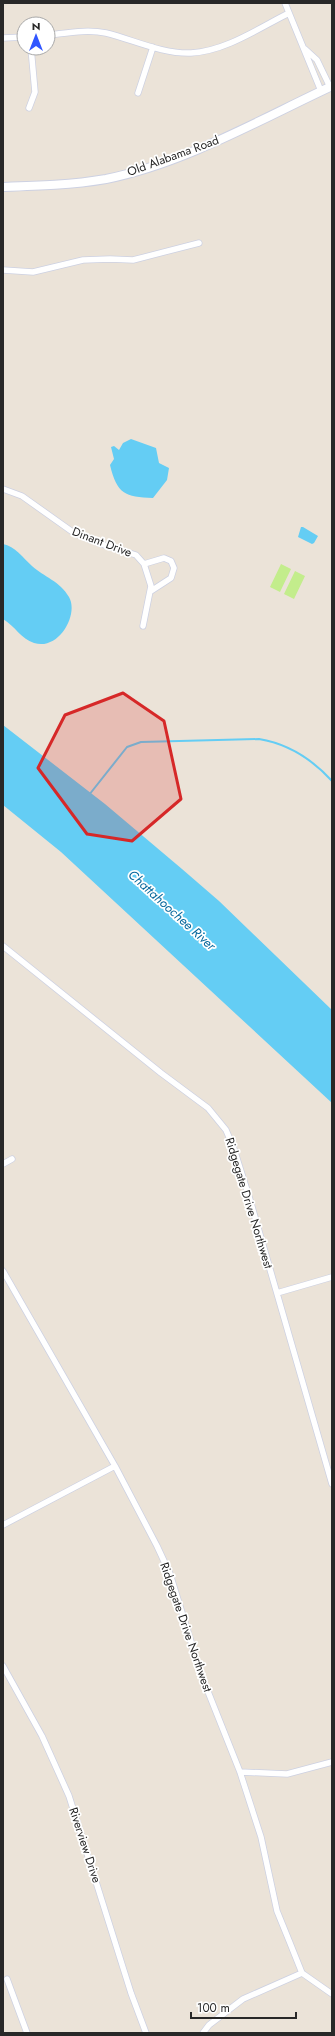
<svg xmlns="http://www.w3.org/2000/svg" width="335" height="2036" viewBox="0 0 335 2036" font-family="Jost,sans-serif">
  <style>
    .pitch { fill: #c3ed8c }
    .water { fill: #64cdf4 }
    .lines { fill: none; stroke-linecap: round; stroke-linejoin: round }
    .stream { stroke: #64cdf4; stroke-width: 2 }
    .minor-casing { stroke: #cdd1e2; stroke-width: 7 }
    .secondary-casing { stroke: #cdd1e2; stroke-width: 10 }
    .minor { stroke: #fff; stroke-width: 5.5 }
    .secondary { stroke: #fff; stroke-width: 8 }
    .marked { fill: #d62828; fill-opacity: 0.2; stroke: #d62828; stroke-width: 3; stroke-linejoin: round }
    .labels { text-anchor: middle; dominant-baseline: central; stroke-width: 3.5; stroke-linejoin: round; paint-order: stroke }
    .street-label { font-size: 12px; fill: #282828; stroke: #fff }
    .water-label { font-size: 13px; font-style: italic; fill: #07689c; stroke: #fff }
  </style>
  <rect width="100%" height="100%" fill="#ebe3d8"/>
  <!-- pitch -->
  <path class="pitch" d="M281,564L291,569L280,592L270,587Z
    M295,571L305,576L294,599L284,594Z"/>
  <!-- water -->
  <path class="water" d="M131,439L156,448L159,463L169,468L167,480L153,498C125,497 117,494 110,465L114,459L111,447L114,446L119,450L123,443Z
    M301,527H303L318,536L314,543L312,544L298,537Z
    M3,544C15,546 23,558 32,566C44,577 60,581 69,597C79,614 59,651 34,643C21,639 15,626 3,619Z
    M3,725L105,804L182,869L219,901L332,1010V1103L61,852L3,805Z"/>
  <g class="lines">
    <!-- stream -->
    <path class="stream" d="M89,795L127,747L141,742L259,739C289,744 312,759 332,781"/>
    <defs>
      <path id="minor" d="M285,3L321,91
        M48,35C67,33 87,29 106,33C134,40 162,54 191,53C226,51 259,28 289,13
        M3,38L24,37
        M305,49L317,60L330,87
        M138,93L153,47
        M29,108L35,92L31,48
        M3,270L33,272L83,260L110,259L133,260L199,243
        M3,489L22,496L74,533L101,544L136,555L144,564L151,586L143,626
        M144,564L164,558L171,561L174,568L171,578L151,591
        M3,946L161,1073L208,1108L226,1130L234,1149L250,1200L332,1484
        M3,1164L12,1159
        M3,1271L115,1466L157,1546L170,1574L201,1674L240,1772L261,1837L277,1911L290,1943L302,1973L332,1994
        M277,1293L332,1277
        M3,1525L115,1466
        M3,1666L42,1736L69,1796L131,1993L146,2033
        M240,1772L287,1774L332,1762
        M7,1979L27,2033
        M203,2033L209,2025L243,1999L302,1973"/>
      <path id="secondary" d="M3,187C37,186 72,185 106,179C185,163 259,120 332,86"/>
    </defs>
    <!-- minor casing -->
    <use href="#minor" class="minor-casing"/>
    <!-- secondary casing -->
    <use href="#secondary" class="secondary-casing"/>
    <!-- minor -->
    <use href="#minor" class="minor"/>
    <!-- secondary -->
    <use href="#secondary" class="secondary"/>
  </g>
  <!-- marked area -->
  <path class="marked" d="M123,693L164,721L181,799L132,841L87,834L38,768L65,715Z"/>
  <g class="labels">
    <!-- street labels -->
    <g class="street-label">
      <text transform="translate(173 156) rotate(-20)">Old Alabama Road</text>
      <text transform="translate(102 542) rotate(21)">Dinant Drive</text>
      <text transform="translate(249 1203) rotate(73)">Ridgegate Drive Northwest</text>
      <text transform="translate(186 1627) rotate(71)">Ridgegate Drive Northwest</text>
      <text transform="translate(85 1845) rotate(72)">Riverview Drive</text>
    </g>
    <!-- water labels -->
    <g class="water-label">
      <text transform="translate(172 910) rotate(42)">Chattahoochee River</text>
    </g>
  </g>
  <!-- border -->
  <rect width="335" height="2036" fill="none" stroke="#282828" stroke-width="8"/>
  <!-- north arrow -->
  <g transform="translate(36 36)"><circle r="19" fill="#ffffff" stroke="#a9a9a9"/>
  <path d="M0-3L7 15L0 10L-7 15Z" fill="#3156ff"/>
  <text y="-6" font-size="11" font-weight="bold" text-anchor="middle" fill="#282828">N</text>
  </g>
  <!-- scale -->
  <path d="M191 2012v6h105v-6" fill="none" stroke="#282828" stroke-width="2"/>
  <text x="197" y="2012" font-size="12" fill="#282828" stroke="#ffffff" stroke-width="3" paint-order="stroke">100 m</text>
</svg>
